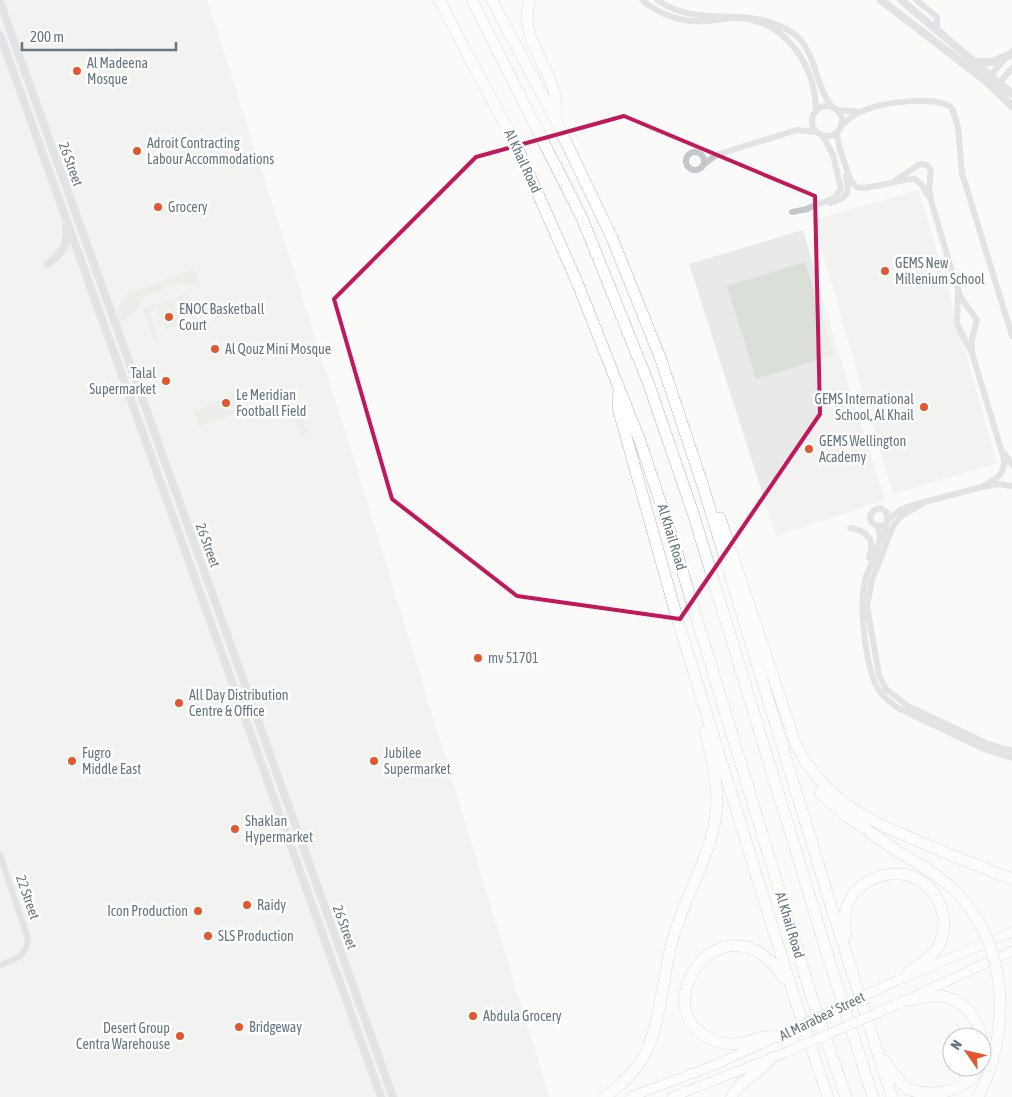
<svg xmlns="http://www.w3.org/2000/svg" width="1012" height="1097" viewBox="0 0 1012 1097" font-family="'Asap Condensed',sans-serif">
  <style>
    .built { fill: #e8e9e9 }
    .green { fill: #dadfd7 }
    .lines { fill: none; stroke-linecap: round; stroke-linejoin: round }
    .secondary-casing { stroke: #b3babf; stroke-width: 10 }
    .motorway-casing { stroke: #b4b9bd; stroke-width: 12 }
    .minor { stroke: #c3c8cc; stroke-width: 6 }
    .tertiary { stroke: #c3c8cc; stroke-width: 8 }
    .secondary { stroke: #fff; stroke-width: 9 }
    .motorway { stroke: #fff; stroke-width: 11 }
    .secondary-bridge-casing { stroke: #b3babf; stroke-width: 10; stroke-linecap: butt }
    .motorway-bridge-casing { stroke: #b4b9bd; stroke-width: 12; stroke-linecap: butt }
    .secondary-bridge { stroke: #fff; stroke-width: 9 }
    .motorway-bridge { stroke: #fff; stroke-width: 11 }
    .marked { fill: none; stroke: #c2185b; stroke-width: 4; stroke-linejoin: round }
    .poi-dot { fill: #e4572e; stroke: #fff; stroke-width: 2 }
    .labels { text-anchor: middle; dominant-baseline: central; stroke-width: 5; stroke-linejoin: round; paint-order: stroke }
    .poi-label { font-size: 14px; fill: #657683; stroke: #fff; text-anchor: start }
    .street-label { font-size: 14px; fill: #657683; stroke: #fff }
  </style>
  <rect width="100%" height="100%" fill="#fafaf8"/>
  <!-- built -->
  <path class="built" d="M0,0H207L353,456L549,1097H0Z
    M919,190L997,463L893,494L813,220Z
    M803,230L841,362L885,500L776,536L689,264Z"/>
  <!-- green -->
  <path class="green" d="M805,262L834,355L756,379L727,286Z
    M194,269L200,288L181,283L145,296L134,314L117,324L119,307L128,293Z
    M185,294L189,295L200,327L196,329L186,298L177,301L176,297Z
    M173,299L180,325L166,329L157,308L149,312L159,342L155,343L143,309Z
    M235,394L241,412L199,427L194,411Z
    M300,409L309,434L302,436L292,412Z"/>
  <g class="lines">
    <defs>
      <path id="secondary" d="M908,976L1012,932
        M915,996L1012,951
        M630,1097L715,1065L793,1029
        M672,1097L787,1052"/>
      <path id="motorway" d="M439,0L519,151L577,282L640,441L673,540L811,995L846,1097
        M472,0L582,218L648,382L693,513L831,966L873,1097
        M492,0L555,119L612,238L660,357L702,483L832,909L892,1097
        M530,0C515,43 565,77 555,119
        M619,388L618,408L678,621L792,990L828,1097
        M720,518L795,742C821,799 866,819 920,842C950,855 981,867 1012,879
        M820,793L845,815L894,849
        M846,935C831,876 918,848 940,905C945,917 945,931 940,943C933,960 915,963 905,977
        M904,1001C915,999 928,996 939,996C971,999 987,1032 982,1060
        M779,1037C756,1033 741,1051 715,1041C638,1011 725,888 784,978
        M885,1061C892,1071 899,1084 910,1090C935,1097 967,1092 979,1067
        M604,1097C622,1085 638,1069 647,1050C662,1016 663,971 674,935C686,894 711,856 716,813C719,785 712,758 705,731
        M731,1097C740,1079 759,1075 770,1059"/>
    </defs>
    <!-- secondary casing -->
    <use href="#secondary" class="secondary-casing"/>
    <!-- motorway casing -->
    <use href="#motorway" class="motorway-casing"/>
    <!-- minor -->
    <path class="minor" d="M642,0C660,15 683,23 706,21C717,21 726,17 737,18C786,20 815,65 816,111
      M657,0C704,32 749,0 797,36C817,56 815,86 832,107
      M916,0L937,17V29
      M988,78L1012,51
      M997,86L1012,68
      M812 121a15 15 0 1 1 30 0a15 15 0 1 1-30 0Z
      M837,110L859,112
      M841,126C847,121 853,115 860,112C880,103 934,94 952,108L958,127L962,173L1012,336
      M837,132C837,144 842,155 846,167C848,173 851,184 857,187C863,191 903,179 915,179L922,185L928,196
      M686 161a9 9 0 1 1 18 0a9 9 0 1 1-18 0Z
      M704,164L716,155L797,130L816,132
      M896,180L920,164L927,165L931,170L929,189L932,204L951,268L961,298L977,320L972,339V353
      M830,203C848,198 850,193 846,176
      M806,209L834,198L841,189L833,155L823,136
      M792,212L808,209
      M958,294L957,324L972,353L1004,459C1005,476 995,479 982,487
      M1005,454L1012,465
      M924,503L903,515L894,524L872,580L867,606L879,675L886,689L908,706L988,744L1012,751
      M887,521L900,510L913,505L982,487L998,484L1012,486
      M884,525L877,526L871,522L870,516L874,510L881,508L887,513C888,517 885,533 884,540
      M877,526C886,544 869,564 865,581C859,606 865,664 877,687C882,696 890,702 898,708L984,749L1012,758
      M850,528C868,531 876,540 869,558
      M0,855L28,939C27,956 14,960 0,965"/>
    <!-- tertiary -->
    <path class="tertiary" d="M881,0L986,81L1012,106
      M901,0L1012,94
      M0,2L393,1097
      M0,35L381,1097
      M974,62H992L1009,55
      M48,264C62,253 69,245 66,227"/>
    <!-- secondary -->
    <use href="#secondary" class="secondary"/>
    <!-- motorway -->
    <use href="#motorway" class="motorway"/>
    <defs>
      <path id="secondary-bridge" d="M793,1029L898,980
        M787,1052L900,1003"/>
      <path id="motorway-bridge" d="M894,849C914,862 937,873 954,890C1009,944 1012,1032 978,1097"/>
    </defs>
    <!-- secondary-bridge casing -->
    <use href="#secondary-bridge" class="secondary-bridge-casing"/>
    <!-- motorway-bridge casing -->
    <use href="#motorway-bridge" class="motorway-bridge-casing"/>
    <!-- secondary-bridge -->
    <use href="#secondary-bridge" class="secondary-bridge"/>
    <!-- motorway-bridge -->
    <use href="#motorway-bridge" class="motorway-bridge"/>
  </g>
  <!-- marked area -->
  <path d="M0 0H1012V1097H0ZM624,116L815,196L820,414L680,619L517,596L392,499L334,299L476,157Z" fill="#fafaf8" fill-opacity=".55" fill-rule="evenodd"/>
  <path class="marked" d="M624,116L815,196L820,414L680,619L517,596L392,499L334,299L476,157Z"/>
  <!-- markers -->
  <g class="poi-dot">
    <circle cx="77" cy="71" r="5"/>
    <circle cx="137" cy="151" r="5"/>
    <circle cx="158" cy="207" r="5"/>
    <circle cx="885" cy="271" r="5"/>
    <circle cx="169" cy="317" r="5"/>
    <circle cx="215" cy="349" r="5"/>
    <circle cx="166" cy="381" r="5"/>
    <circle cx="226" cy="403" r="5"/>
    <circle cx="924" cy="407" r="5"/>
    <circle cx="809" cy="449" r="5"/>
    <circle cx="478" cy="658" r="5"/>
    <circle cx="179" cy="703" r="5"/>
    <circle cx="72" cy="761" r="5"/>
    <circle cx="374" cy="761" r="5"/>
    <circle cx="235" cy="829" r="5"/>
    <circle cx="247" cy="905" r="5"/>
    <circle cx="198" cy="911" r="5"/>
    <circle cx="208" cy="936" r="5"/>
    <circle cx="473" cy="1016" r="5"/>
    <circle cx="239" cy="1027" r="5"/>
    <circle cx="180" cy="1036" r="5"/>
  </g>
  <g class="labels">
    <!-- poi labels -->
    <g class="poi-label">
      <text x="87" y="63">Al Madeena<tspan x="87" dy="16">Mosque</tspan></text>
      <text x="147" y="143">Adroit Contracting<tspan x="147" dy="16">Labour Accommodations</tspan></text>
      <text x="168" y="207">Grocery</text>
      <text x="895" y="263">GEMS New<tspan x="895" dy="16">Millenium School</tspan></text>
      <text x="179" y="309">ENOC Basketball<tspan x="179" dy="16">Court</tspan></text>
      <text x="225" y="349">Al Qouz Mini Mosque</text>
      <text x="156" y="373" text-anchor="end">Talal<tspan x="156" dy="16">Supermarket</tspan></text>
      <text x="236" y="395">Le Meridian<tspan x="236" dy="16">Football Field</tspan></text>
      <text x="914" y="399" text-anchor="end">GEMS International<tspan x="914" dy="16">School, Al Khail</tspan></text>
      <text x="819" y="441">GEMS Wellington<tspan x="819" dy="16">Academy</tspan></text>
      <text x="488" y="658">mv 51701</text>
      <text x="189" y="695">All Day Distribution<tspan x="189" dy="16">Centre &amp; Office</tspan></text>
      <text x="82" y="753">Fugro<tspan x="82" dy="16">Middle East</tspan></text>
      <text x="384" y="753">Jubilee<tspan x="384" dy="16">Supermarket</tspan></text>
      <text x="245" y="821">Shaklan<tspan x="245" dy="16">Hypermarket</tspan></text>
      <text x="257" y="905">Raidy</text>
      <text x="188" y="911" text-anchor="end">Icon Production</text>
      <text x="218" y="936">SLS Production</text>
      <text x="483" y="1016">Abdula Grocery</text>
      <text x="249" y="1027">Bridgeway</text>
      <text x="170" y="1028" text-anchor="end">Desert Group<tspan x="170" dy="16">Centra Warehouse</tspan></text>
    </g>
    <!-- street labels -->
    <g class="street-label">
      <text transform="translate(523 161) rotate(65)">Al Khail Road</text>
      <text transform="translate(71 164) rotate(70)">26 Street</text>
      <text transform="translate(672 537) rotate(73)">Al Khail Road</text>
      <text transform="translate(208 545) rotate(70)">26 Street</text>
      <text transform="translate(28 897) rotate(71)">22 Street</text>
      <text transform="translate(790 925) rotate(73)">Al Khail Road</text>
      <text transform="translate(345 927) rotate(70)">26 Street</text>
      <text transform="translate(822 1016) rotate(-26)">Al Marabea' Street</text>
    </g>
  </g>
  <!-- north arrow -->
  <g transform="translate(967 1052) rotate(304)"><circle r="24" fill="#ffffff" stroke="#c1c8cd"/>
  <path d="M0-4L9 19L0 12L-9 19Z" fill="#e4572e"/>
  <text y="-8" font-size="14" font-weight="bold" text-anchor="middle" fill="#657683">N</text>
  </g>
  <!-- scale -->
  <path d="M22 42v8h154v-8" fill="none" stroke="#657683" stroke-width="2.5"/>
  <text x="30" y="42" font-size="15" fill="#657683" stroke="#ffffff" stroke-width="4" paint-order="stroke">200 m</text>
</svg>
